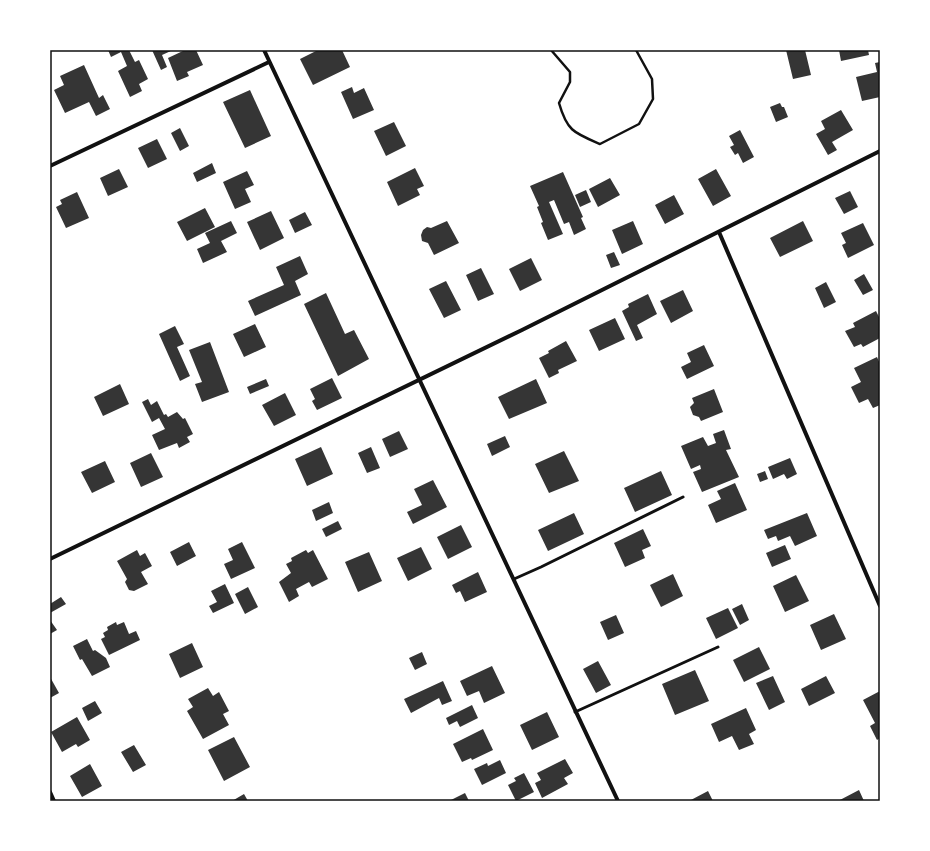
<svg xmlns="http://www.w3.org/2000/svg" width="930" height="851" viewBox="0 0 930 851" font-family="'Space Grotesk',sans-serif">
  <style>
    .building { fill: #353535 }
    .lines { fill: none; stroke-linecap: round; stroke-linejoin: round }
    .path { stroke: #111; stroke-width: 2.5 }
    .service { stroke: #111; stroke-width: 3 }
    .minor { stroke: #111; stroke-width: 4 }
    .neatline { fill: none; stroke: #111; stroke-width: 1.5 }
  </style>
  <rect width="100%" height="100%" fill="#fff"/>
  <!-- building -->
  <path class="building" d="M108,50H129L135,62L139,60L148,79L139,84L142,91L130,97L118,71L127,66L121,52L111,57Z
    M152,50H173L162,55L167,67L161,70Z
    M185,50H196L203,65L187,72L189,76L177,81L168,58Z
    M318,50H342L350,67L313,85L300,59Z
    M786,50H805L811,75L793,79Z
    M839,50H868L869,55L841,61Z
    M880,62V97L862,101L856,77L877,72L875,63Z
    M84,65L99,98L103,95L110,109L96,116L89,102L65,113L54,90L64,85L60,76Z
    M352,87L354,93L364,88L374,110L353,119L341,92Z
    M250,90L271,136L245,148L223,102Z
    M780,103L782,107H784L788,117L776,122L770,107Z
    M841,110L853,130L832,142L837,150L828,155L816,134L825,129L821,121Z
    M394,122L406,146L386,156L374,131Z
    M180,128L189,146L180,151L171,133Z
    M740,130L754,157L743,163L738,153L735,155L730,147L734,145L729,136Z
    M157,139L167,159L148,168L138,148Z
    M212,163L216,173L197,182L193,173Z
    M415,168L424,186L417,189L420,195L398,206L387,182Z
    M119,169L128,187L108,196L100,178Z
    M716,169L731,196L713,206L698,179Z
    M247,171L254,185L245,189L251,202L235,209L223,182Z
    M563,172L583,217L581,218L586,229L574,235L569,222L564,224L554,200L549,202L563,234L548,240L541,223L543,222L537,207L539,206L530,186Z
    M610,178L620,195L598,207L589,189Z
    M586,190L591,202L580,207L575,195Z
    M850,191L858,207L844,214L835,198Z
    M77,192L89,218L66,228L56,207L62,204L60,200Z
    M674,195L684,214L665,224L655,205Z
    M205,208L215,227L187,241L177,222Z
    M271,211L284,238L260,250L247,222Z
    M305,212L312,225L295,233L289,220Z
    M231,221L237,233L221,241L227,252L203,263L197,249L210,243L205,233Z
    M447,221L459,243L434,255L428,243L422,241L421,235L423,230L427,227L431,228Z
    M633,221L643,244L622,254L612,230Z
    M803,221L813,241L780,257L770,238Z
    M863,223L874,245L848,258L842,245L846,243L841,233Z
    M614,252L620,265L611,268L606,255Z
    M300,256L308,274L295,281L301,295L255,316L248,301L284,285L276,267Z
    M531,258L542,280L520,291L509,269Z
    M481,268L494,294L478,301L466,275Z
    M864,274L873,290L863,295L854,280Z
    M446,281L461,310L444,318L429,289Z
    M826,282L836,302L824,308L815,288Z
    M683,290L693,311L671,323L660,301Z
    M326,293L345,334L354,330L369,359L338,376L304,304Z
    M648,294L657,314L637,325L643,338L636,341L622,311L629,307L628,304Z
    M876,311L880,319V338L863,347L861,344L854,347L845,331L855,327L853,323Z
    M615,318L625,339L599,351L589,330Z
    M255,324L266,347L244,357L233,334Z
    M175,326L184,344L177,347L190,376L180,381L159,334Z
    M566,341L577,361L558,370L559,373L549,378L539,358L549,353L548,351Z
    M210,342L229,392L202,402L195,384L202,382L189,350Z
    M704,345L714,366L687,379L681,367L691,362L687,353Z
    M877,357L880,364V405L873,408L868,399L859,403L851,387L861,382L854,368Z
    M332,378L342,398L317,410L312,401L315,399L310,389Z
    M266,379L269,386L250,394L247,387Z
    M536,379L547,403L509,419L498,397Z
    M120,384L129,404L103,416L94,397Z
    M714,389L723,412L701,421L699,417L693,415L690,407L694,403L692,398Z
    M285,393L296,415L274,426L262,405Z
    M148,399L151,405L157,401L164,415L166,414L168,417L177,412L183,419L185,418L193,434L187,437L190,442L179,448L177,443L159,450L152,435L165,429L159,418L152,422L142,402Z
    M724,430L731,449L726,450L739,477L702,492L693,472L701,469L700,465L691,469L681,446L703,437L708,446L716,443L713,434Z
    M399,431L408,449L390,457L382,439Z
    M505,436L510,447L492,456L487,444Z
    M321,447L333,474L307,486L295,459Z
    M371,447L380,468L367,473L358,453Z
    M564,451L579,481L549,493L535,464Z
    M151,453L163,477L141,487L130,463Z
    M790,458L797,474L787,479L784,474L773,479L768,467Z
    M105,461L115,482L92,493L81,472Z
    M661,471L672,495L635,512L624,488Z
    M765,471L768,479L760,482L757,474Z
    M433,480L447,507L413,524L407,512L422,505L414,489Z
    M735,483L747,510L716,523L708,505L721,499L717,491Z
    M329,502L333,513L316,521L312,510Z
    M574,513L584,534L548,551L538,530Z
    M807,513L817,536L795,546L790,536L778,541L776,536L768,539L764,530Z
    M338,521L342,529L326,537L322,529Z
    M461,525L472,547L448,559L437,537Z
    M643,529L651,546L642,550L645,558L625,567L614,543Z
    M189,542L196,556L177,566L170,552Z
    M242,542L255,568L231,579L224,564L233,560L228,549Z
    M785,545L791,559L772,567L766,553Z
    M421,547L432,569L408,581L397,558Z
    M137,550L140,556L145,553L152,566L141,572L148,584L134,591L129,590L125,582L127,579L117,561Z
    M306,550L308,553L313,550L328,579L312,587L309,582L296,589L299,596L289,602L279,582L291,573L286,564L292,561L291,558Z
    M369,552L382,581L358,592L345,562Z
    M478,572L487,592L465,602L460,591L456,593L452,585Z
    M673,574L683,596L661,607L650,585Z
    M796,575L809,601L785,612L773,586Z
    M225,584L234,603L213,613L209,606L217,602L211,591Z
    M248,587L258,607L245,614L235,594Z
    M61,597L66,604L50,613V604Z
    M742,604L749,620L740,625L732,609Z
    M728,608L738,628L716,639L706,618Z
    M834,614L846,639L821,650L810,625Z
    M616,615L624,633L608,640L600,622Z
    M50,620L57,630L50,634Z
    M116,622L117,625L124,622L129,634L136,631L140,640L109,655L101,639L105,637L103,633L108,630L107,627Z
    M87,639L93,651L95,650L106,658L110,667L92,676L82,659L80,660L73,646Z
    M192,643L203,667L180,678L169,654Z
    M759,647L770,669L744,682L733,660Z
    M422,652L427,664L415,670L409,658Z
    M598,661L611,685L596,693L583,669Z
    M492,666L505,693L484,703L479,691L467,696L460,681Z
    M695,670L709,701L675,715L662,684Z
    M773,676L785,702L769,710L756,683Z
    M826,676L835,693L809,706L801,689Z
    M50,677L59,693L50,698Z
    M443,681L452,701L442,705L439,698L411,713L404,699Z
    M208,688L213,696L219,692L229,711L223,714L229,725L203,739L187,711L193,707L188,699Z
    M880,691V738L877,740L870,726L875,723L863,700Z
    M95,701L102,713L88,721L82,708Z
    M472,705L478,718L460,727L457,721L449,725L446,718Z
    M746,708L756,730L749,734L754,744L739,750L732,736L719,742L711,724Z
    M547,712L559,737L532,750L520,725Z
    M77,717L90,740L78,747L76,744L62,752L51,732Z
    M483,729L493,750L472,760L471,758L462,762L453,744Z
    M234,737L250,767L224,781L208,750Z
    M134,745L146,765L133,772L121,752Z
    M565,759L573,773L564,778L568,784L542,798L535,783L541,780L537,773Z
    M500,760L506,773L482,785L474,769L487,763L488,766Z
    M90,764L102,786L82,797L70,776Z
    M524,773L534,792L516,801L508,785L516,781L514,778Z
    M859,790L864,801H838Z
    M708,791L713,801H689Z
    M465,793L469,801H449Z
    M244,794L248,801H232Z"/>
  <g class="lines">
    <!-- path -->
    <path class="path" d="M551,50L570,72V82L559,103C567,131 574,133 600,144L639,124L653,99L652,79L636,50"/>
    <!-- service -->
    <path class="service" d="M514,579L541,567L683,497
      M575,712L718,647"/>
    <!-- minor -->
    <path class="minor" d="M264,50L618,801
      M50,166L269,62
      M719,232L880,606
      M50,559L522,330L880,151
      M50,792L54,801"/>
  </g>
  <!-- border -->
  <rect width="930" height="851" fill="none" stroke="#ffffff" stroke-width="102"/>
  <rect x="51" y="51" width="828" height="749" class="neatline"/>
</svg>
